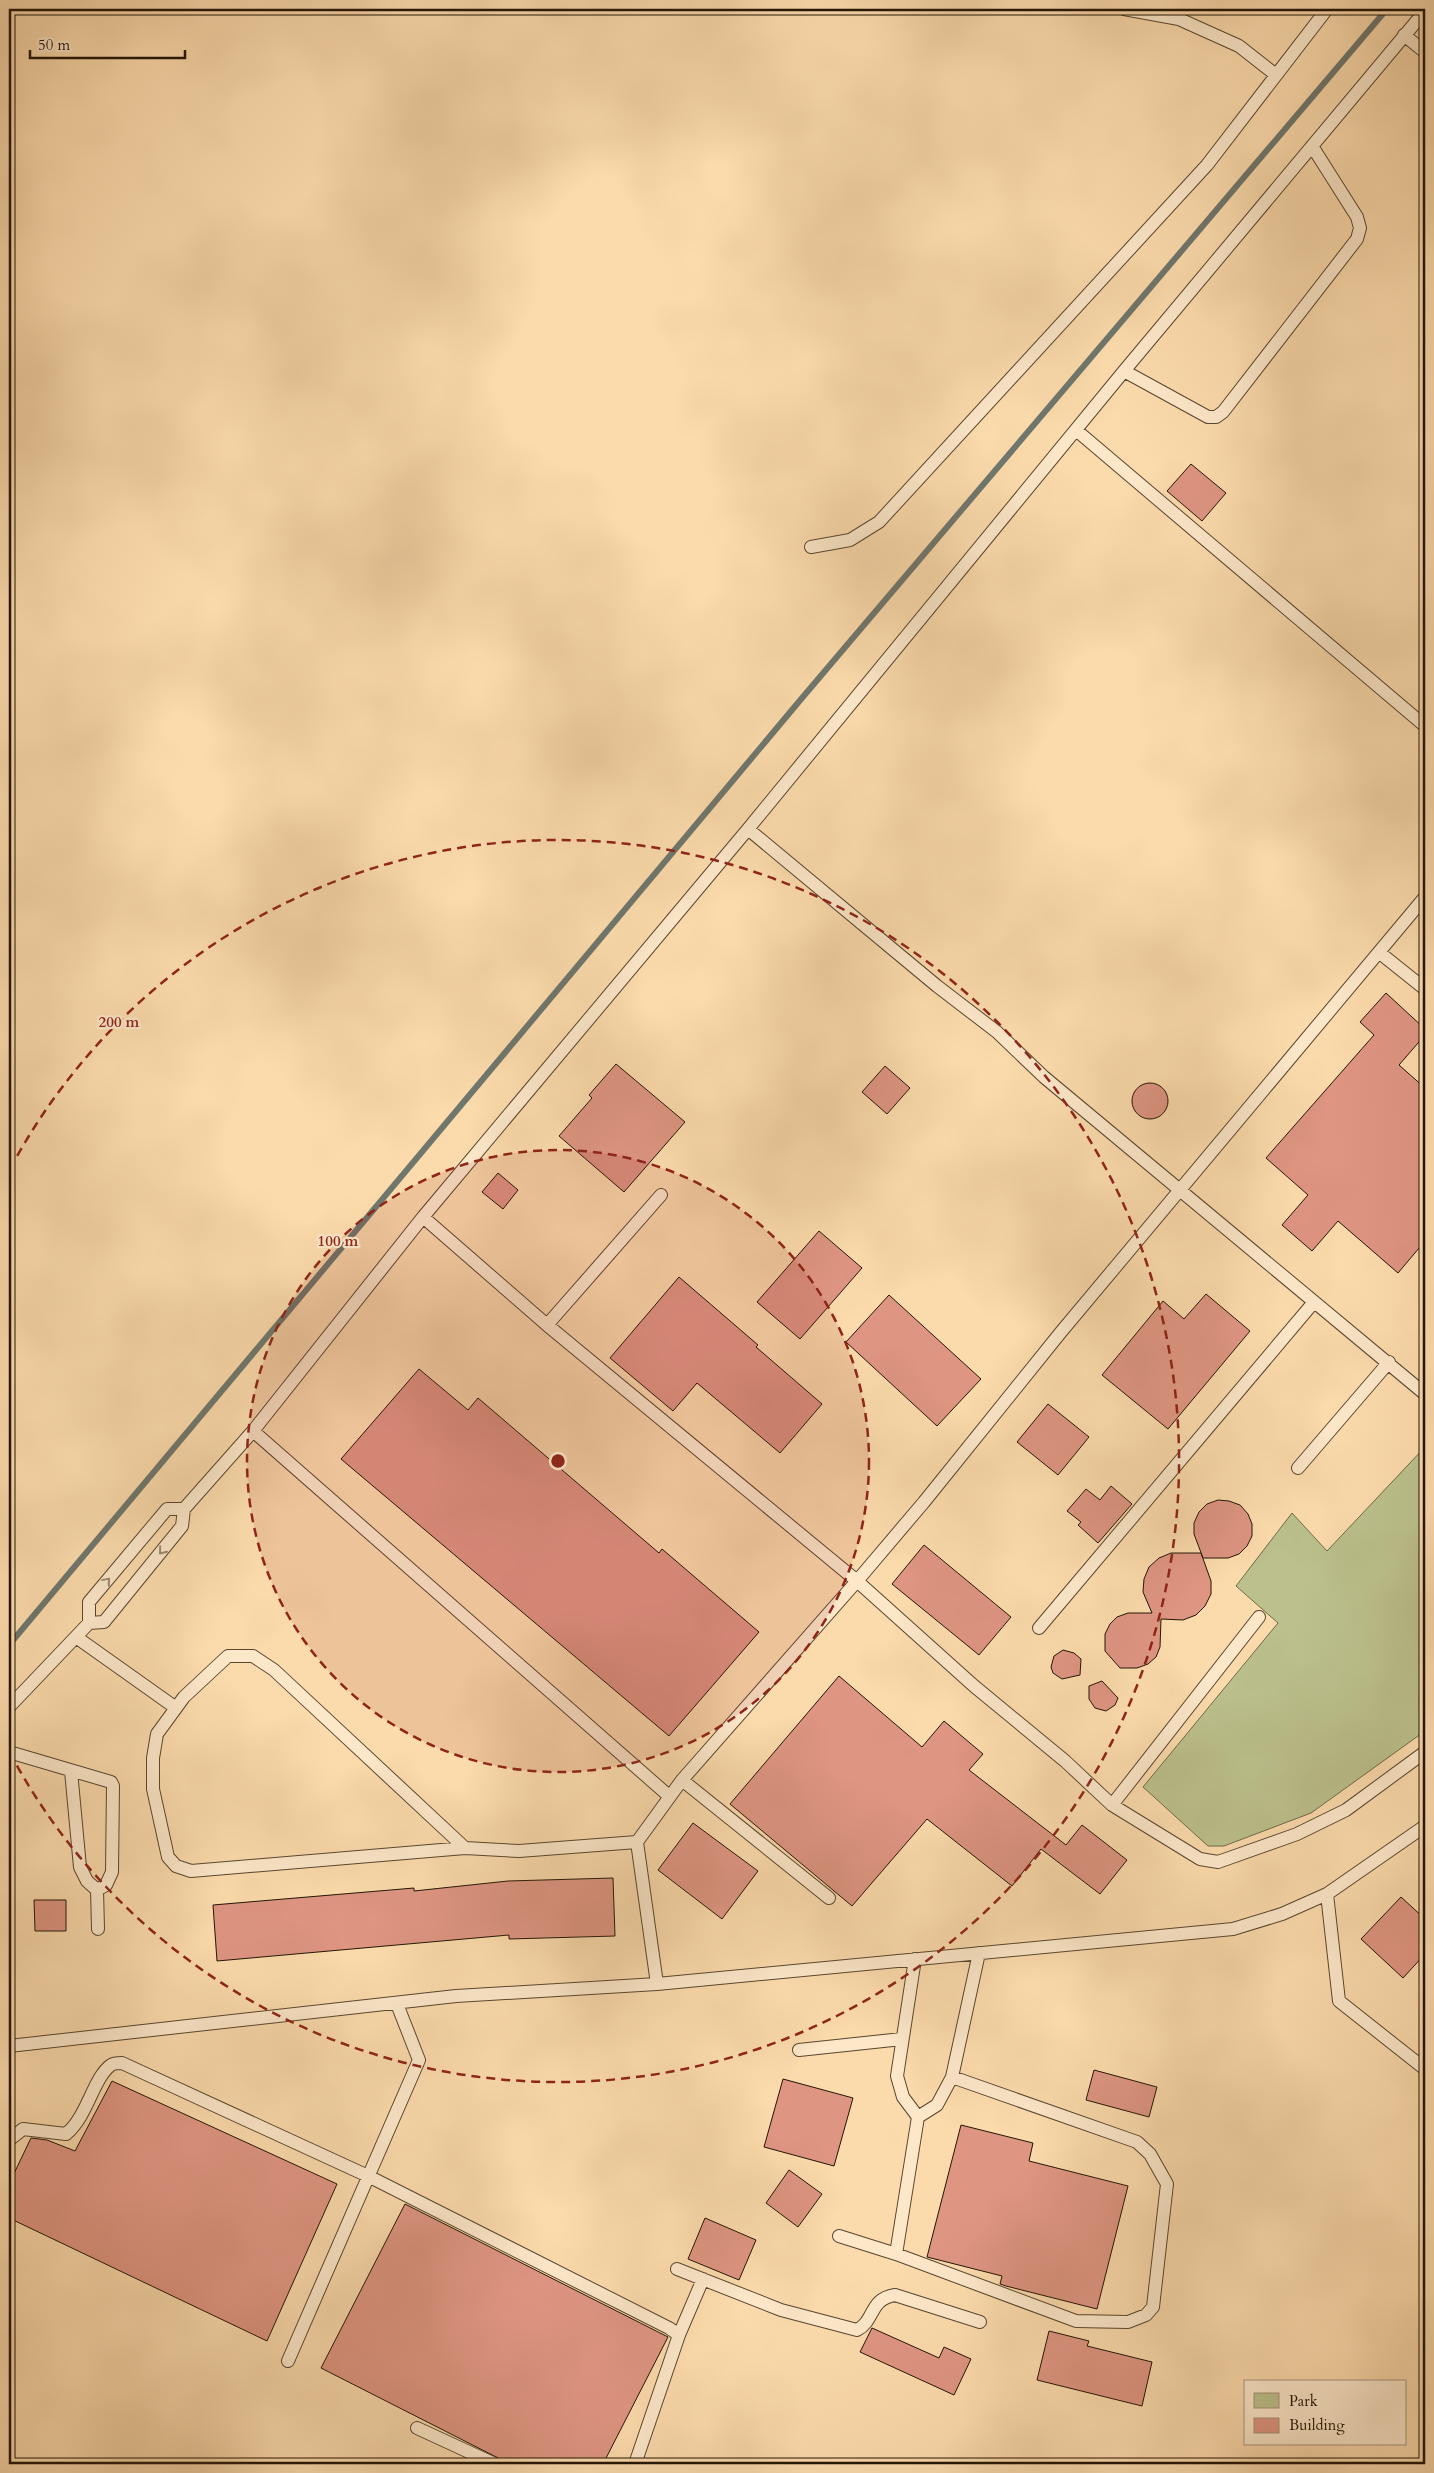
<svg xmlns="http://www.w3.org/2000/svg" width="1434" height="2473" viewBox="0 0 1434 2473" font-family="Cardo,serif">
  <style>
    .green { fill: #bbc08c; stroke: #6f6a48 }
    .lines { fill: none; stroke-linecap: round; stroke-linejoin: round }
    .stream { stroke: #6f776d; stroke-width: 6 }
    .building { fill: #de9582; stroke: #231505 }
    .lane-casing { stroke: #59462f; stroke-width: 14 }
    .lane { stroke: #fce7c9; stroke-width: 12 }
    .oneway { stroke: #9a8871 }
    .ring { fill: none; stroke: #8f2418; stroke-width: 2.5; stroke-dasharray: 9 6 }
    .centre { fill: #8f2418; stroke: #fce7c9; stroke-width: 2.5 }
    .ring-label { font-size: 15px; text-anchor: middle; font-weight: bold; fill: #8f2418; stroke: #fce7c9; stroke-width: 4.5; stroke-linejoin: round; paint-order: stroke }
  </style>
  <rect width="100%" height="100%" fill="#fbdaac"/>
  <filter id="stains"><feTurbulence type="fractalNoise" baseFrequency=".004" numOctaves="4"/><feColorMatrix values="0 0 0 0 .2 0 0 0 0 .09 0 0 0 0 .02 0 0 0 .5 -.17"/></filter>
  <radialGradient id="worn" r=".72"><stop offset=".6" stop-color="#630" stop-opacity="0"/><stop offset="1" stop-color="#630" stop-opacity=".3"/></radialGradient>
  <!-- green -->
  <path class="green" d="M1425,1447V1731L1311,1813L1224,1846H1208L1143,1787L1278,1623L1236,1586L1292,1513L1327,1551Z"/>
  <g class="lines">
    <!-- stream -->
    <path class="stream" d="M9,1645L802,698L1387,9"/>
  </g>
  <!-- building -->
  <path class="building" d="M1191,464L1226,493L1202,521L1167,491Z
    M1386,993L1425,1029V1035L1399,1065L1425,1088V1241L1398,1273L1338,1221L1312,1251L1282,1225L1308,1195L1266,1158L1374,1035L1360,1022Z
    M616,1064L685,1122L624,1192L559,1136L592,1098L589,1095Z
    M885,1066L910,1088L887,1114L862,1092Z
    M1132 1101a18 18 0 1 1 36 0a18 18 0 1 1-36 0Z
    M498,1173L518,1190L503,1209L482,1192Z
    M819,1231L862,1268L800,1339L757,1302Z
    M679,1277L758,1345L756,1347L822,1404L780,1453L697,1383L673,1411L610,1358Z
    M1206,1294L1250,1331L1168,1429L1102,1375L1163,1301L1184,1319Z
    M889,1295L981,1379L937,1426L846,1342Z
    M419,1369L468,1410L478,1398L659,1553L662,1549L759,1632L669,1736L341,1459Z
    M1048,1404L1089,1437L1058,1475L1017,1442Z
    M1111,1486L1132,1504L1098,1543L1078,1525L1081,1522L1067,1511L1086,1489L1100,1500Z
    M1218,1500L1229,1501L1240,1505L1248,1514L1252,1524V1536L1247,1546L1239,1554L1228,1558H1203L1194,1534V1523L1199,1512L1207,1504Z
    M924,1545L1011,1617L979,1655L892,1584Z
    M1171,1553H1201L1211,1581V1594L1205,1606L1196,1615L1183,1620L1161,1619L1160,1647L1156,1657L1148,1664L1137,1668H1120L1105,1651V1634L1110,1624L1117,1617L1128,1613H1152L1143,1592L1144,1579L1149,1567L1159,1558Z
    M1063,1650L1074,1653L1081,1659L1080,1675L1062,1679L1053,1673L1051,1667L1054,1656Z
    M839,1676L922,1747L944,1721L983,1754L969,1770L1066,1845L1082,1825L1127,1860L1100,1894L1041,1849L1012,1886L927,1819L852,1906L730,1804Z
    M1102,1681L1118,1698L1115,1705L1106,1711L1095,1708L1089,1699V1686Z
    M693,1823L758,1871L722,1919L658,1870Z
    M613,1878L615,1936L509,1939V1935L217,1961L213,1905L414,1888V1891L508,1881Z
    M1401,1897L1425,1919V1954L1403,1978L1361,1939Z
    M34,1900H66V1931H35Z
    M1094,2070L1157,2087L1149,2117L1086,2100Z
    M783,2079L853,2098L834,2166L764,2147Z
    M112,2081L337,2184L267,2341L9,2218V2184L31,2138L47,2140L75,2151Z
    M961,2125L1033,2143L1029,2161L1128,2186L1097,2309L1006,2286L1000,2284L1002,2276L927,2257Z
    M789,2170L822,2194L798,2227L766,2203Z
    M405,2204L668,2337L603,2464H510L321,2368Z
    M705,2218L756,2240L739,2280L688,2259Z
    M872,2328L939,2358L944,2347L971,2359L954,2395L860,2352Z
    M1049,2331L1089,2341L1087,2346L1152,2362L1142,2406L1037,2380Z"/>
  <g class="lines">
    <defs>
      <path id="lane" d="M1124,9L1179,19L1239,46L1276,75
        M1404,35L1425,52
        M1124,371L1208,417H1216L1223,412L1357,239L1360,228L1357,217L1312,146
        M1076,430L1425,726
        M811,547L850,540L879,522L1207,165L1327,9
        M748,829L937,986L997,1032L1044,1077L1425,1394
        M1425,897L1061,1332L924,1502L857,1581L974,1686L1065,1761L1112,1805L1200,1859L1218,1862L1297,1834L1346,1810L1425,1752
        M1380,953L1425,989
        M423,1217L547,1325L857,1581L682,1780L637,1842L519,1851L465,1848L191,1871L176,1866L168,1857L153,1789V1758L157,1734L184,1697L228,1656H253L274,1670L465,1848
        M547,1325L661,1195
        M253,1431L669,1796
        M1298,1468L1389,1362
        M89,1623V1602L167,1509H184
        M1039,1628L1314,1302
        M76,1637L176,1708
        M9,1707L89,1623L104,1622L182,1526L184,1509L253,1431L423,1217L748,829L1124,371L1425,11
        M9,1752L111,1782L113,1786L112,1872L106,1885L97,1890
        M71,1771L80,1867L87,1881L97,1890
        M682,1780L829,1898
        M1112,1805L1259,1617
        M637,1842L657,1984
        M97,1890L98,1929
        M1327,1894L1339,2001L1425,2069
        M9,2046L456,1996L657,1984L1233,1929L1282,1914L1327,1894L1425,1826
        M799,2050L902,2039
        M918,2117L937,2105L952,2077L979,1953
        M9,2140L23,2129L66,2134C88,2116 93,2078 111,2065C114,2063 118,2063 122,2063L368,2176L669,2328L679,2335L635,2464
        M839,2236L896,2254L1076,2321L1128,2322L1146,2315L1153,2307L1167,2184L1150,2154L1137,2142L952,2077
        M896,2254L918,2117L903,2097L897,2076L915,1959
        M677,2269L781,2310L857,2330C875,2321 869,2299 895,2295L980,2322
        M679,2335L703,2279
        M288,2361L419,2060L397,2004
        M417,2428L495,2464"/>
    </defs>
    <!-- lane casing -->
    <use href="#lane" class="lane-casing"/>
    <!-- lane -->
    <use href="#lane" class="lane"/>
  </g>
  <!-- one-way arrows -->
  <defs><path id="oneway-chevron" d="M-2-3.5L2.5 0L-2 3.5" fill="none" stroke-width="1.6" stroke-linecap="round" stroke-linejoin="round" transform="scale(1.25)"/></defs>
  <g class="oneway">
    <use href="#oneway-chevron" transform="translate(162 1551) rotate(129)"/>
    <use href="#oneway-chevron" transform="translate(107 1581) rotate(-50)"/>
  </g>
  <!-- distance rings -->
  <circle cx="558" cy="1461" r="311" fill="#8f2418" fill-opacity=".12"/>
  <g class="ring">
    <circle cx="558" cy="1461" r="311"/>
    <path d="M10 1169A621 621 0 1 1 10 1753"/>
  </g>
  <circle cx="558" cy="1461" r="8" class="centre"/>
  <g class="ring-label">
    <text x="119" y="1027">200 m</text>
    <text x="338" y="1246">100 m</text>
  </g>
  <!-- margin -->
  <rect width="1434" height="2473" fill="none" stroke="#fbdaac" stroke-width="30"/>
  <rect x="10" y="10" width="1414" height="2453" fill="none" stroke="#231505" stroke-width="2.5"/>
  <rect x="15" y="15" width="1404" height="2443" fill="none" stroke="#231505"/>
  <!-- legend -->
  <rect x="1244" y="2380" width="162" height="65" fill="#fce7c9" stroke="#a5937b"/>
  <rect x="1254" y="2393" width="25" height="15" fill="#bbc08c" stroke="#a5937b"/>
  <text x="1289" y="2406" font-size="15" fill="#231505">Park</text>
  <rect x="1254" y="2418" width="25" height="15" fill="#de9582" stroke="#a5937b"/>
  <text x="1289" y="2430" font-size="15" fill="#231505">Building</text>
  <!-- scale -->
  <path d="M30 50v8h155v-8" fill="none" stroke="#231505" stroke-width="2.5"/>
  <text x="38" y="50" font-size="15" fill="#231505" stroke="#fce7c9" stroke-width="4" paint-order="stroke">50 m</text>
  <rect width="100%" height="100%" filter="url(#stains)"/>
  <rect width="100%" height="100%" fill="url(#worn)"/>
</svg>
